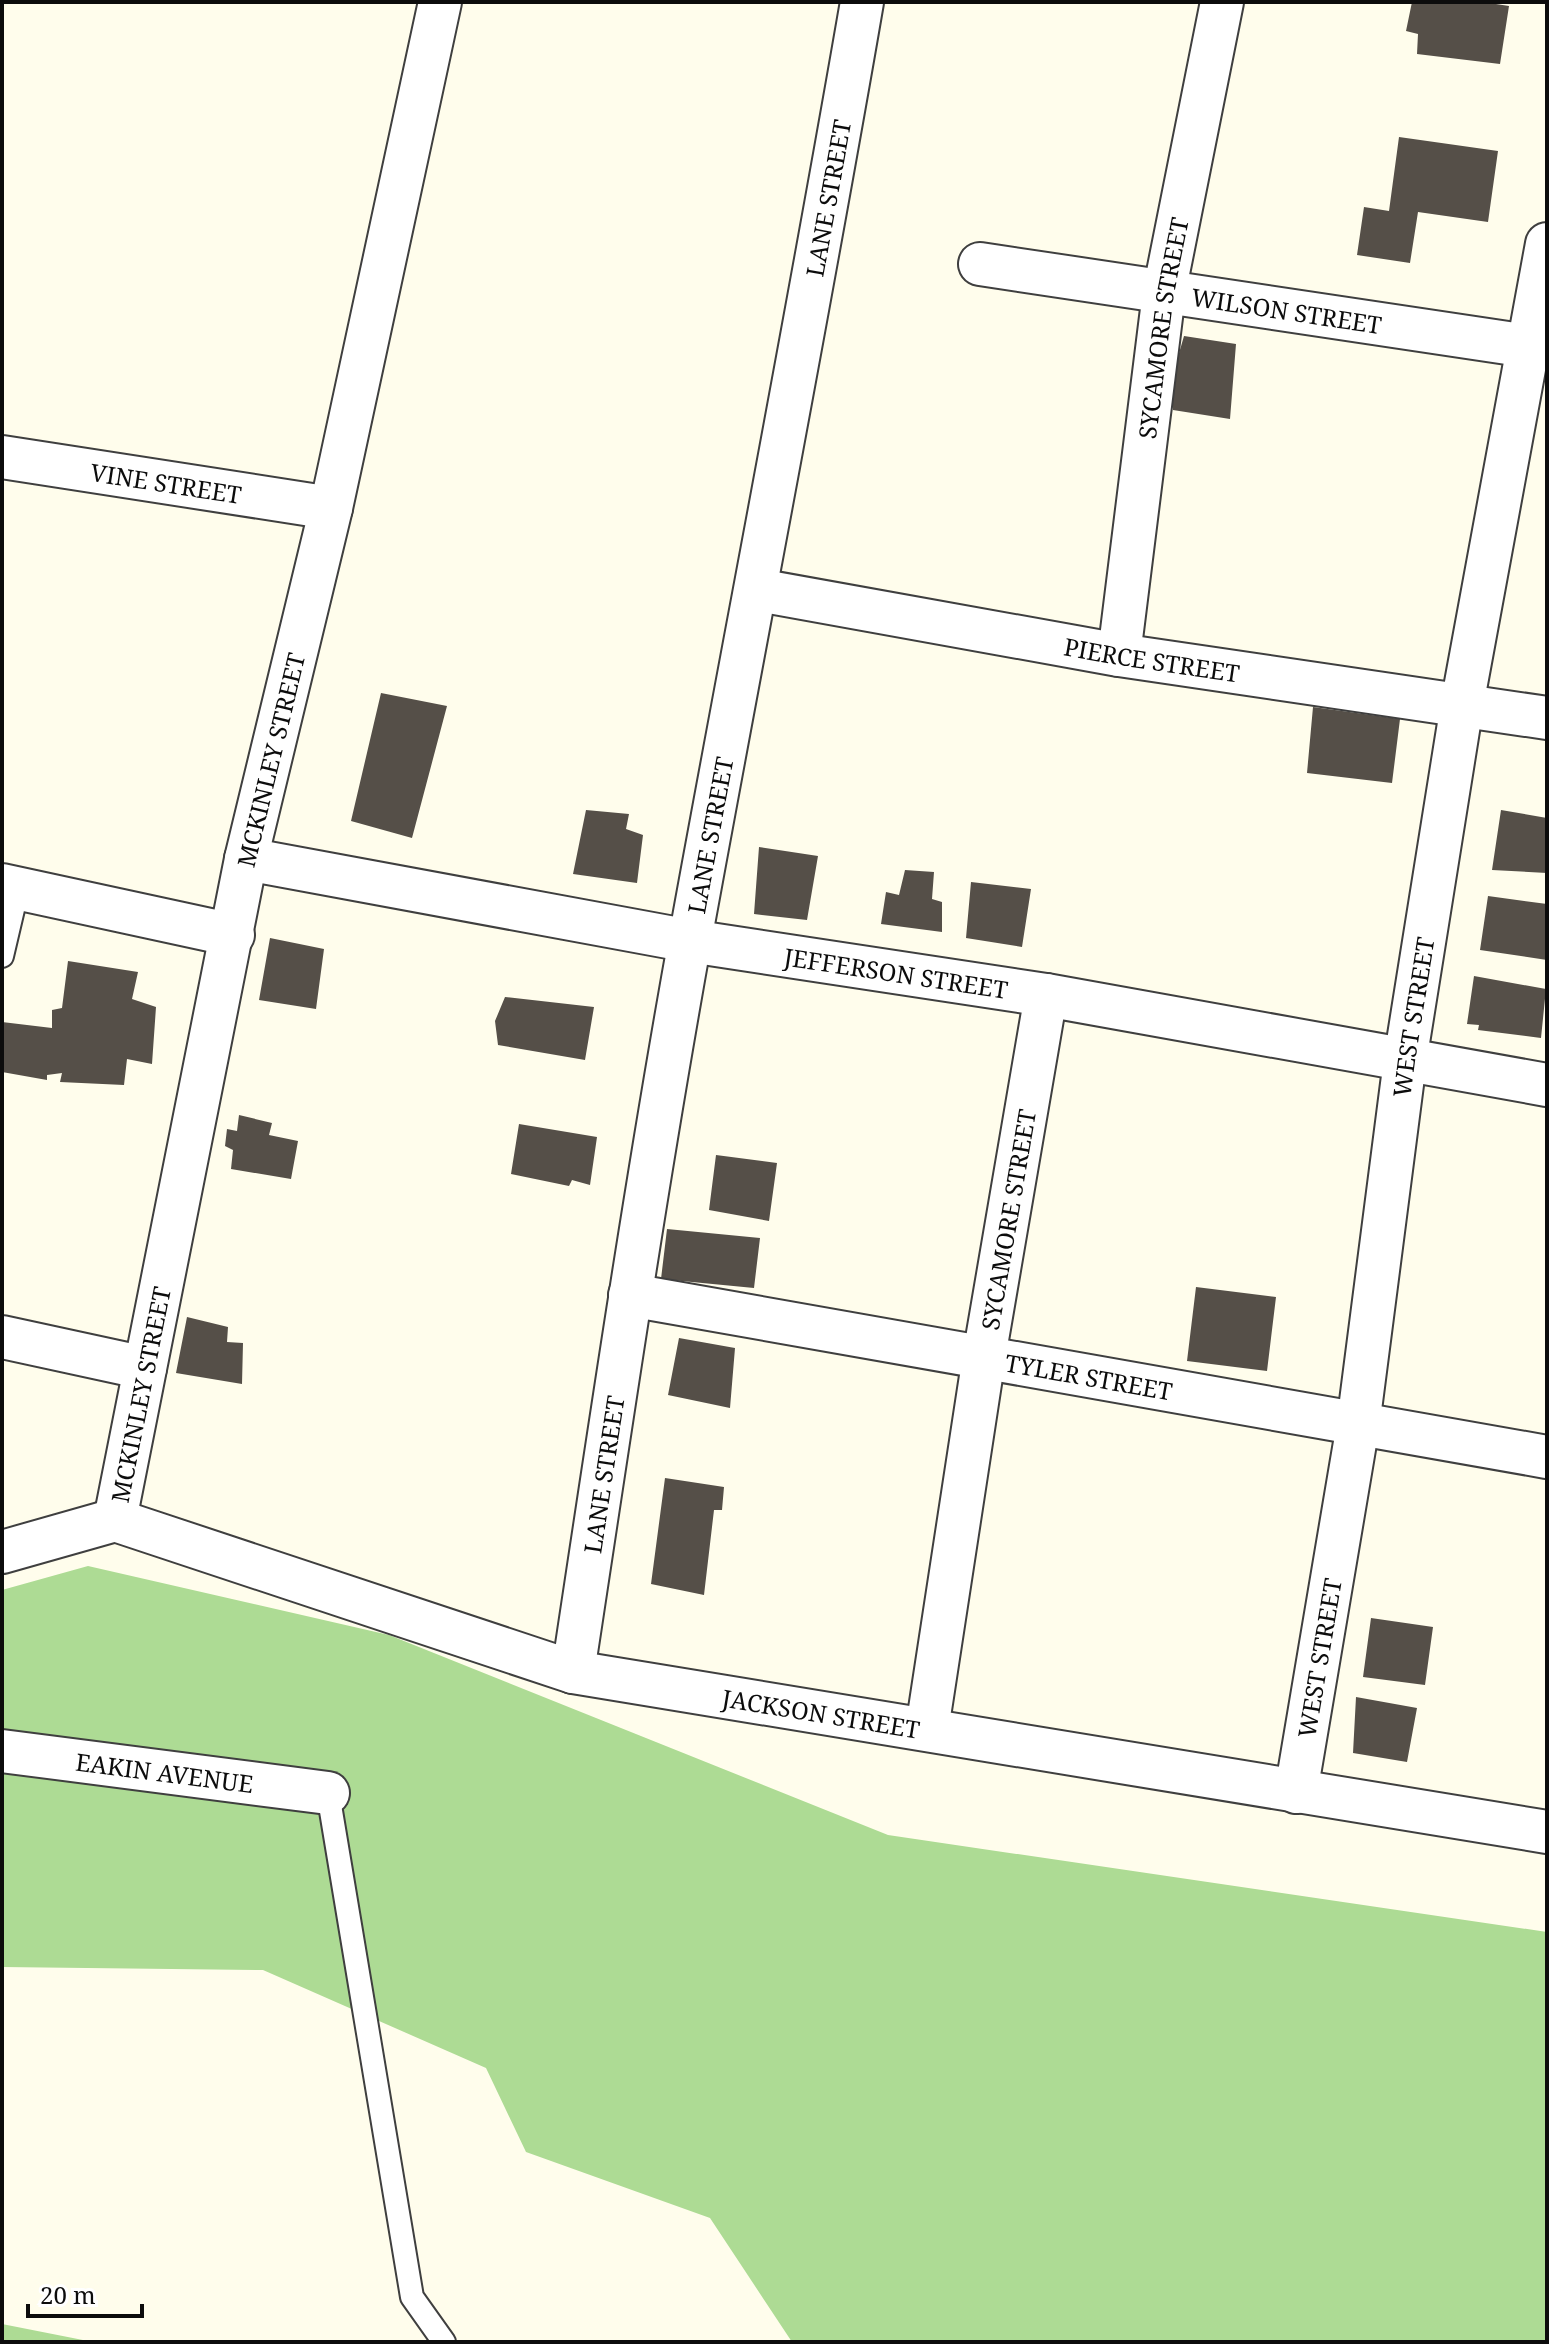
<svg xmlns="http://www.w3.org/2000/svg" width="1549" height="2344" viewBox="0 0 1549 2344" font-family="'Noto Serif',serif">
  <style>
    .forest { fill: #addb94 }
    .building { fill: #554f48 }
    .lines { fill: none; stroke-linecap: round; stroke-linejoin: round }
    .lane-casing { stroke: #3f3f3f; stroke-width: 26 }
    .street-casing { stroke: #3f3f3f; stroke-width: 46 }
    .lane { stroke: #fff; stroke-width: 22 }
    .street { stroke: #fff; stroke-width: 42 }
    .labels { text-anchor: middle; dominant-baseline: central; stroke-width: 8; stroke-linejoin: round; paint-order: stroke }
    .street-label { font-size: 24px; fill: #0c0c0c; stroke: #fff }
  </style>
  <rect width="100%" height="100%" fill="#fffdec"/>
  <!-- forest -->
  <path class="forest" d="M88,1566L389,1635L888,1835L1547,1932V2342H792L710,2218L526,2152L486,2068L263,1970L2,1967V1590Z
    M2,2324L93,2342H2Z"/>
  <!-- building -->
  <path class="building" d="M1412,2H1483L1509,6L1500,64L1417,54L1418,34L1406,31Z
    M1399,137L1498,151L1488,222L1418,212L1410,263L1357,255L1364,207L1389,211Z
    M1184,336L1236,344L1230,419L1173,410V374Z
    M381,693L447,706L412,838L351,821Z
    M1313,707L1400,719L1392,783L1307,773Z
    M586,810L629,814L626,829L643,835L637,883L573,874Z
    M1501,810L1547,818V873L1492,870Z
    M759,847L818,856L807,920L754,914Z
    M905,870L934,872L932,899L942,902V932L881,924L886,892L899,895Z
    M971,882L1031,889L1022,947L966,938Z
    M1488,896L1547,904V960L1480,950Z
    M270,938L324,949L316,1009L259,1000Z
    M68,961L138,972L132,999L156,1007L152,1064L127,1059L124,1085L60,1082L62,1073L47,1075V1080L2,1072V1022L52,1028V1010L62,1008Z
    M1474,976L1546,989L1541,1038L1478,1030L1479,1025L1467,1024Z
    M505,997L594,1007L585,1060L498,1045L495,1021Z
    M239,1115L272,1123L269,1135L298,1141L291,1179L231,1169L233,1150L225,1146L227,1129L237,1131Z
    M519,1124L597,1137L590,1185L572,1180L569,1186L511,1174Z
    M716,1155L777,1163L769,1221L709,1210Z
    M667,1229L760,1238L754,1288L661,1279Z
    M1196,1287L1276,1297L1267,1371L1187,1361Z
    M187,1317L228,1327L227,1342L243,1343L242,1384L176,1373Z
    M679,1338L735,1348L730,1408L668,1395Z
    M665,1478L724,1487L722,1510H714L704,1595L651,1584Z
    M1371,1618L1433,1627L1425,1685L1363,1677Z
    M1356,1697L1417,1708L1407,1762L1353,1753Z"/>
  <g class="lines">
    <defs>
      <path id="lane" d="M2,956L18,888
        M328,1793L412,2297L444,2342"/>
      <g id="street">
        <path id="s1" d="M980,264L1547,349"/>
        <path id="s2" d="M2,457L331,508"/>
        <path id="s3" d="M758,590L1119,655L1547,718"/>
        <path id="s4" d="M1119,655L1164,293L1222,2"/>
        <path id="s5" d="M246,859L690,941L1046,995L1547,1085"/>
        <path d="M2,885L233,935"/>
        <path id="s6" d="M630,1295L1547,1457"/>
        <path d="M2,1337L145,1368"/>
        <path id="s7" d="M115,1520L246,859L331,508L440,2"/>
        <path id="s8" d="M115,1520L573,1672L1547,1832"/>
        <path d="M2,1552L115,1520"/>
        <path id="s9" d="M573,1672C610,1428 646,1184 690,940C747,627 808,316 862,2"/>
        <path id="s10" d="M927,1729L984,1357L1046,995"/>
        <path id="s11" d="M2,1751L328,1793"/>
        <path id="s12" d="M1296,1792L1358,1425L1405,1061L1462,705L1547,244"/>
      </g>
    </defs>
    <!-- lane casing -->
    <use href="#lane" class="lane-casing"/>
    <!-- street casing -->
    <use href="#street" class="street-casing"/>
    <!-- lane -->
    <use href="#lane" class="lane"/>
    <!-- street -->
    <use href="#street" class="street"/>
  </g>
  <g class="labels">
    <!-- street labels -->
    <g class="street-label">
      <text stroke="none"><textPath href="#s9" startOffset="1496">LANE STREET</textPath></text>
      <text stroke="none"><textPath href="#s1" startOffset="310">WILSON STREET</textPath></text>
      <text stroke="none"><textPath href="#s4" startOffset="330">SYCAMORE STREET</textPath></text>
      <text stroke="none"><textPath href="#s2" startOffset="166">VINE STREET</textPath></text>
      <text stroke="none"><textPath href="#s3" startOffset="400">PIERCE STREET</textPath></text>
      <text stroke="none"><textPath href="#s7" startOffset="776">MCKINLEY STREET</textPath></text>
      <text stroke="none"><textPath href="#s9" startOffset="848">LANE STREET</textPath></text>
      <text stroke="none"><textPath href="#s5" startOffset="660">JEFFERSON STREET</textPath></text>
      <text stroke="none"><textPath href="#s12" startOffset="784">WEST STREET</textPath></text>
      <text stroke="none"><textPath href="#s10" startOffset="516">SYCAMORE STREET</textPath></text>
      <text stroke="none"><textPath href="#s6" startOffset="466">TYLER STREET</textPath></text>
      <text stroke="none"><textPath href="#s7" startOffset="128">MCKINLEY STREET</textPath></text>
      <text stroke="none"><textPath href="#s9" startOffset="200">LANE STREET</textPath></text>
      <text stroke="none"><textPath href="#s12" startOffset="136">WEST STREET</textPath></text>
      <text stroke="none"><textPath href="#s8" startOffset="734">JACKSON STREET</textPath></text>
      <text stroke="none"><textPath href="#s11" startOffset="164">EAKIN AVENUE</textPath></text>
    </g>
  </g>
  <!-- border -->
  <rect width="1549" height="2344" fill="none" stroke="#0c0c0c" stroke-width="8"/>
  <!-- scale -->
  <path d="M28 2304v12h114v-12" fill="none" stroke="#0c0c0c" stroke-width="4"/>
  <text x="40" y="2304" font-size="24" fill="#0c0c0c" stroke="#ffffff" stroke-width="6" paint-order="stroke">20 m</text>
</svg>
